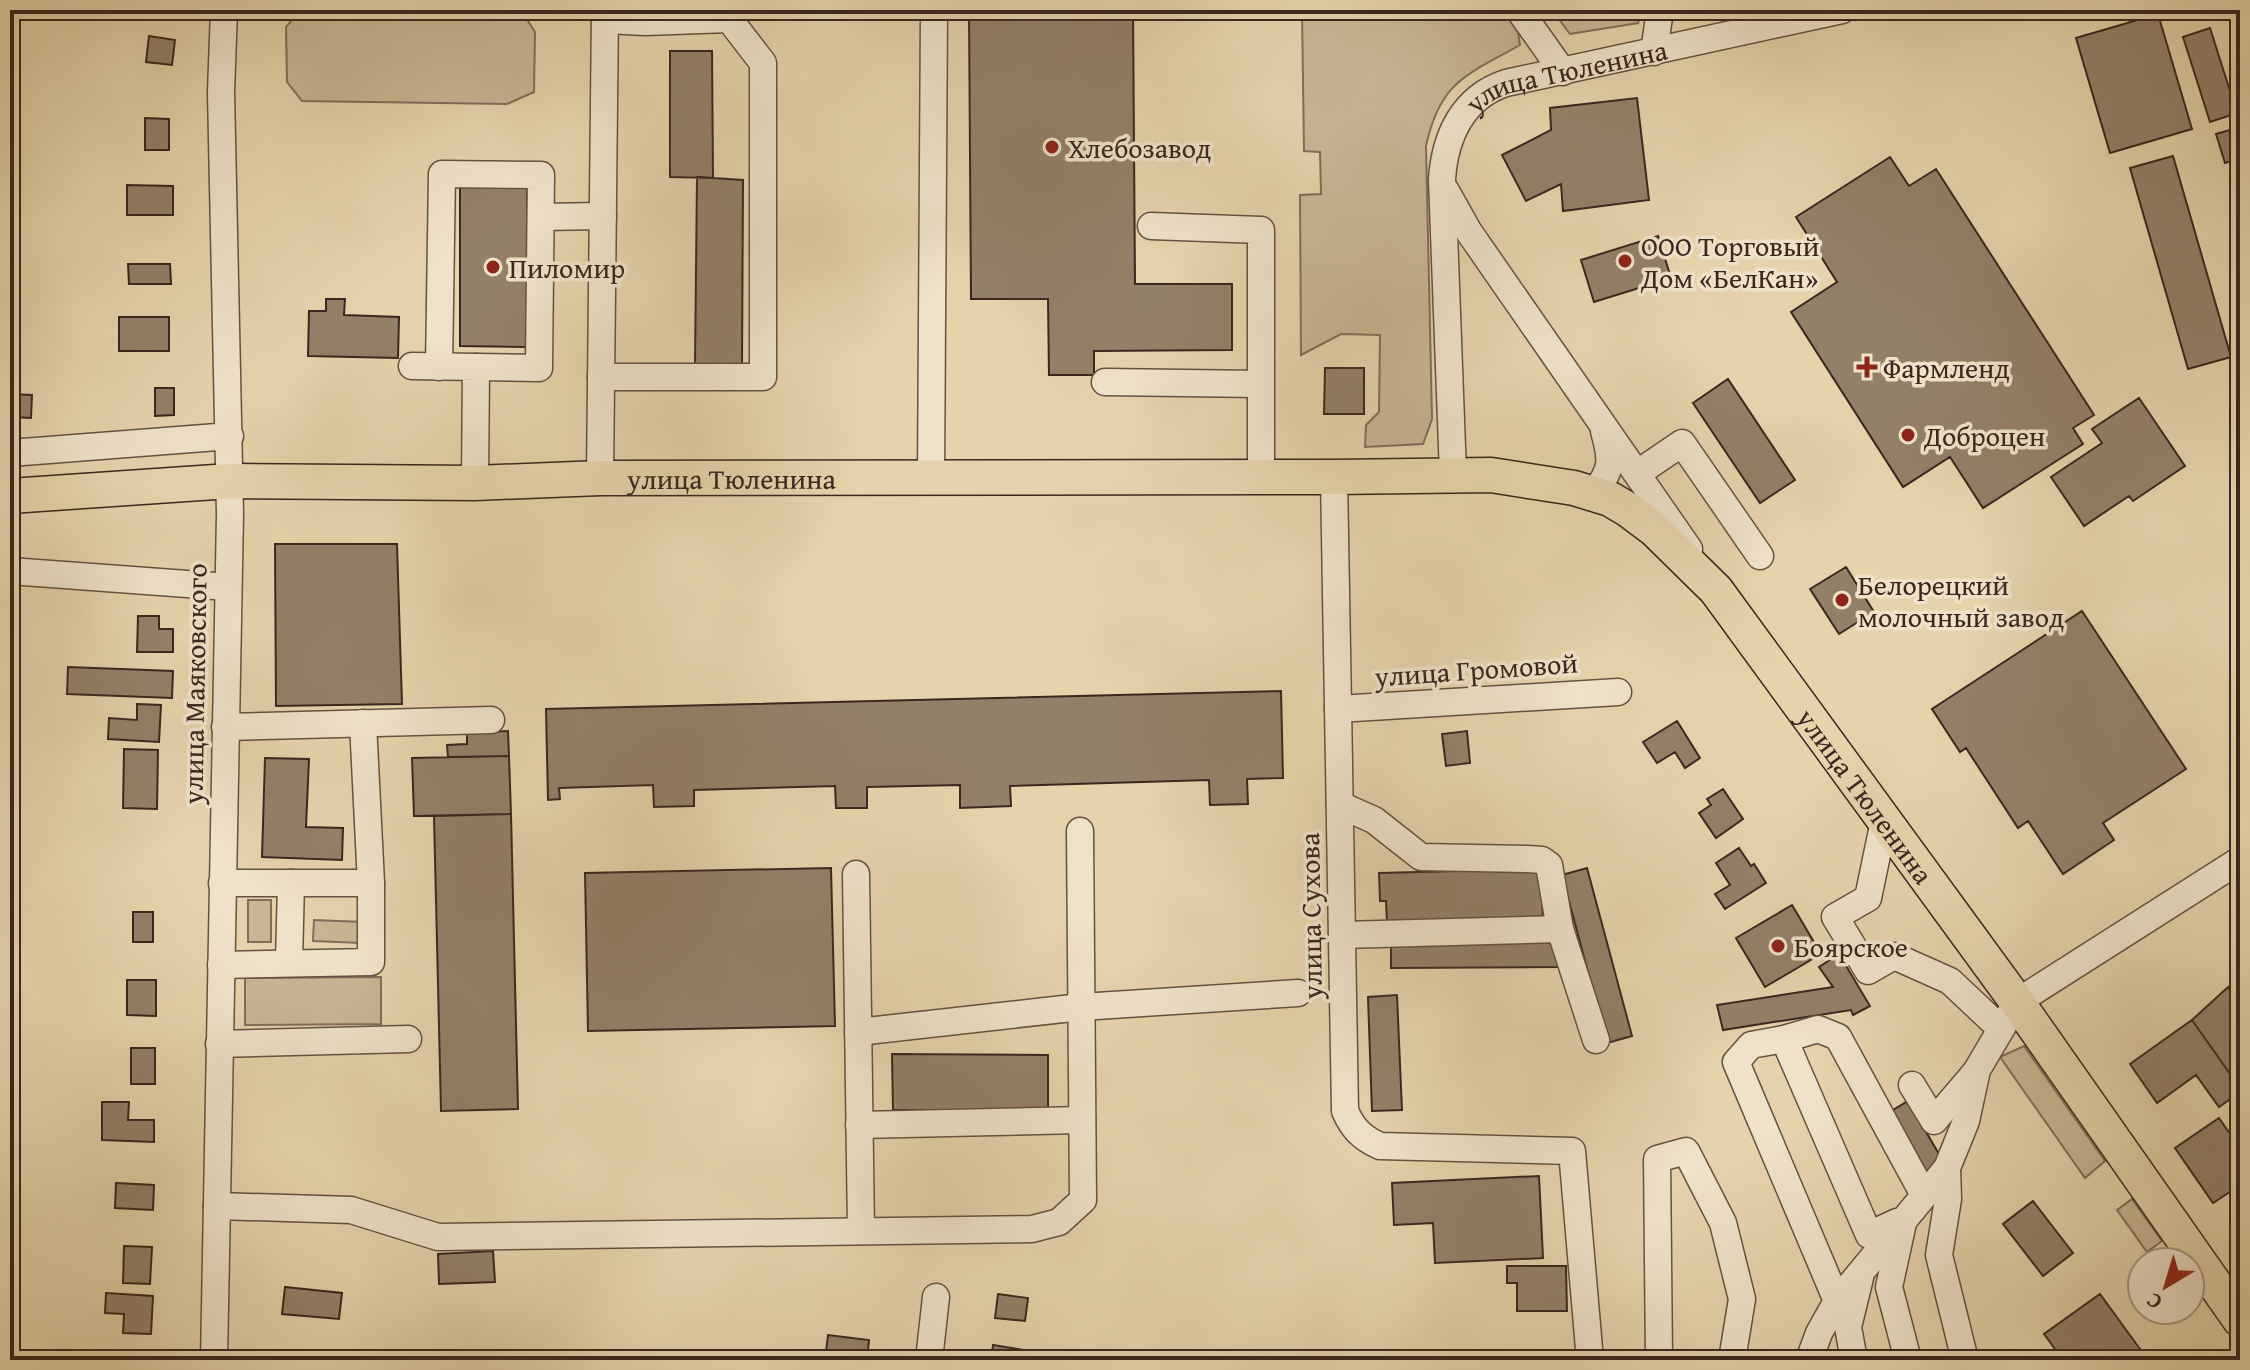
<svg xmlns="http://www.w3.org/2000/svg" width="2250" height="1370" viewBox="0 0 2250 1370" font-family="'Gentium Book Plus',serif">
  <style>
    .green { fill: #c8b693; stroke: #816e59; stroke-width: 2 }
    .building { fill: #938068; stroke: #3a271f; stroke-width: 2 }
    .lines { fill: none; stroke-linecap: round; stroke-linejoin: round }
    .minor-casing { stroke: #655242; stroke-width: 29 }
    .major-casing { stroke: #3a271f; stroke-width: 37 }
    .minor { stroke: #eee2c8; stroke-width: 26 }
    .major { stroke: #e5d3ab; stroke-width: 34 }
    .poi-dot { fill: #8f2418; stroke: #eee2c8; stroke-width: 3 }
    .labels { text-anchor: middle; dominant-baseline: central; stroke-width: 7; stroke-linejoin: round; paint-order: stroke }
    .street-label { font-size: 28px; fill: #3a271f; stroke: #eee2c8 }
    .poi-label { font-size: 28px; fill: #3a271f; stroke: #eee2c8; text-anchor: start }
  </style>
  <rect width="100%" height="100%" fill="#e5d3ab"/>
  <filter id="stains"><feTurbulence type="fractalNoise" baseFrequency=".0025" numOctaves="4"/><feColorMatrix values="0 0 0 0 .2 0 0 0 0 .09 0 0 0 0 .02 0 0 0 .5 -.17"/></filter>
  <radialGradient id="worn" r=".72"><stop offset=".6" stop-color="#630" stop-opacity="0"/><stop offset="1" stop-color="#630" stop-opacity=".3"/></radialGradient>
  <!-- green -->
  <path class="green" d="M300,10H521L535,32L534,92L507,104L302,101L287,82L286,27Z
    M1302,10H1510L1516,19L1520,45C1467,75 1440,81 1426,146L1432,419L1423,444L1365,447L1366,425L1379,412L1380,335L1341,334L1301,355L1300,195L1321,194L1320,152L1304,151Z
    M1552,10H1642L1638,23L1570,34Z
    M248,900H271V942H248Z
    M314,920L362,922L361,943L313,941Z
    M381,977V1024L245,1025V978Z
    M2024,1046L2105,1161L2085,1178L2000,1057Z
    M2132,1199L2162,1241L2147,1252L2117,1210Z"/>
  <!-- building -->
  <path class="building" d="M144,10H174L173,13L144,12Z
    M969,10H1133L1135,284H1232V350L1094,351V375H1049L1048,299H971Z
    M2158,14L2192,129L2110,153L2076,38Z
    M2210,28L2237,113L2210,122L2183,37Z
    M149,36L175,40L172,65L146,62Z
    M670,51H712L713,178L670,177Z
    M1637,98L1649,200L1563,211L1561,184L1526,201L1502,155L1551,130L1550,108Z
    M145,118L169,119V150H145Z
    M2240,127V191L2231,161L2225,163L2216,134Z
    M2173,156L2231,357L2188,369L2130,168Z
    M1890,157L1909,186L1936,169L2094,415L2073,428L2083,444L1983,508L1950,457L1903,487L1791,312L1837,282L1796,217Z
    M697,177L743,180L742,364H695Z
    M127,185L173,186V215H127Z
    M460,187H527V347L460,346Z
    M1658,236L1671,278L1594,302L1581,260Z
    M128,264H170L171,284H129Z
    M326,299H345L344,315L399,317L398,358L308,356L309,311H326Z
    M119,317H169V351H119Z
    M1325,368H1364V414H1324Z
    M1728,379L1795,480L1760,503L1693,403Z
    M155,388H174V415L155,416Z
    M10,394L32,395L31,418L12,417Z
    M2139,398L2185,466L2133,501L2129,496L2084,526L2051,477L2102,443L2092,429Z
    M275,544H397L402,704L276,706Z
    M1846,567L1874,612L1839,634L1810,589Z
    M2082,611L2186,769L2103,823L2114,840L2063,874L2028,821L2018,828L1966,748L1960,752L1932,709Z
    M138,616H159V629H173V652H137Z
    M68,667L173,671L172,698L67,694Z
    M1281,691L1283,778L1247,779L1248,804L1210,805L1209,780L1010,786L1011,806L960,808V785L867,787V808H836L835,786L694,790V806L654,807L653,785L559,788L560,799L548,800L546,709Z
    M137,704L161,705L159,742L108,739L109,718L137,720Z
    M1677,721L1700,758L1685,768L1675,752L1657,763L1643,742Z
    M508,731L509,756L448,757L447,745L467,744V733Z
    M1467,731L1470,763L1446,766L1442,734Z
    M124,749L158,750L157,809L123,808Z
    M509,756L511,814L414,816L412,758Z
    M265,758L309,759L306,827L343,828L342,860L262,857Z
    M1723,789L1743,819L1716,838L1699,813L1711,805L1707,799Z
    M511,814L518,1109L441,1111L434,816Z
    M1739,848L1751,866L1754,864L1766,883L1725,909L1715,894L1730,885L1716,863Z
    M831,868L835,1026L588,1031L585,873Z
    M1587,868L1632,1036L1607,1043L1562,875Z
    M1541,869L1543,919L1387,923L1386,901H1380L1379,873Z
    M1792,905L1821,954L1765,987L1736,938Z
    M133,912H153V942H133Z
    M1561,942V967L1391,968V944Z
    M1839,954L1870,1006L1853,1015L1851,1010L1723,1030L1717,1005L1833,987L1819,967Z
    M127,980H156V1016L127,1015Z
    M2228,987L2240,1006V1088L2192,1020Z
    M1397,995L1402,1110L1372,1111L1368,997Z
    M2192,1020L2240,1088V1092L2219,1107L2196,1075L2157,1103L2130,1064Z
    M131,1048H155V1084H131Z
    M892,1054L1048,1055V1110H893Z
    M1908,1101L1943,1161L1923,1173L1888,1113Z
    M102,1102H129L128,1120H154V1142L102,1140Z
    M2219,1118L2240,1148V1185L2213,1203L2175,1148Z
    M1539,1176L1543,1258L1435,1263L1433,1223L1394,1225L1392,1183Z
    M116,1183L154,1185L153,1210L115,1208Z
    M2033,1201L2073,1253L2043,1276L2003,1224Z
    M124,1246L152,1247L150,1284L123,1283Z
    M493,1251L495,1282L439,1284L438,1254Z
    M1507,1266H1566L1567,1311H1517V1283H1507Z
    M285,1287L342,1293L339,1319L282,1314Z
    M106,1293L153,1296L151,1334L123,1333L124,1314L105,1313Z
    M998,1294L1028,1298L1025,1321L995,1318Z
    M2100,1294L2148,1360H2063L2044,1334Z
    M828,1335L869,1340L867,1360H825Z
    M993,1345L1024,1350L1023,1360H991Z"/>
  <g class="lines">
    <defs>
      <g id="minor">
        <path d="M1519,10L1563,72"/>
        <path d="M605,20L645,22L729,19L734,10"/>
        <path d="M1654,52L1660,10"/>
        <path d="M1446,191L1469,232L1689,549"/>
        <path d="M541,217L603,216"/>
        <path d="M1151,226L1261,230V477"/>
        <path d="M412,366L476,367L475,483"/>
        <path d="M439,367L442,174L541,175L539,368L476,367"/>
        <path d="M601,377H763V63L729,19"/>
        <path d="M1105,382L1260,384"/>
        <path d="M10,453L230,436"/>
        <path d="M1638,473L1682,443L1760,556"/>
        <path id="s1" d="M1453,474L1442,179C1445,136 1463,97 1506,83L1842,10"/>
        <path d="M1334,477L1345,1111C1353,1129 1362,1138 1380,1146L1572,1151L1590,1360"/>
        <path d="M600,478L605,10"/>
        <path d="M931,478L934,10"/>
        <path d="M1594,493C1613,469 1612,460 1604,431"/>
        <path d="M10,571L228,587"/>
        <path d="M1338,709L1618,692"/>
        <path d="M225,727L491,720"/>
        <path d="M1340,805L1374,820L1421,857L1528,859L1542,860L1549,865L1560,929L1596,1040"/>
        <path d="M1884,821L1868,898L1835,917L1868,971L1894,956L1950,981L2001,1029"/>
        <path d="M856,874L861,1231"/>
        <path d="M222,883H371L363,723"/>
        <path d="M1342,935L1560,929"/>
        <path d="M289,962L291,883"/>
        <path d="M221,965L371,962V883"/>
        <path d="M858,1032L1081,1007L1298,993"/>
        <path d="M1784,1039L1818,1029L1838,1037L1924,1195"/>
        <path d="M219,1044L408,1039"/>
        <path d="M1912,1085L1934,1121L1975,1073"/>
        <path d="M859,1125L1082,1120"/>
        <path d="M1947,1168L1948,1199L1939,1255L1965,1360"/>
        <path d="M217,1206L351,1210L438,1237L1032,1229L1059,1222L1083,1200L1080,831"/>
        <path d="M1903,1223L1889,1287L1908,1360"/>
        <path d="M1837,1301L1736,1062L1751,1045L1784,1039L1869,1235L1897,1222"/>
        <path d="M214,1360L230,514L221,92L224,10"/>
        <path d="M929,1360L936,1297"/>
        <path d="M1659,1360L1657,1159L1686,1151L1723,1223L1742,1299L1732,1360"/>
        <path d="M1809,1360L1819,1333L1837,1301L1947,1168L1966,1121L1977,1070L2017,1002L2240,860"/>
        <path d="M1854,1360L1848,1327L1860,1278"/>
      </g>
      <g id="major">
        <path id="s2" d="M10,496L230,481L475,483L600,478L1334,477L1491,475L1574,488L1610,499L1627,509L1655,530L1716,590L2017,1002L2240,1320"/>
      </g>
    </defs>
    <!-- minor casing -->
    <use href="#minor" class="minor-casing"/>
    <!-- major casing -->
    <use href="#major" class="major-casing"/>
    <!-- minor -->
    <use href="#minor" class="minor"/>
    <!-- major -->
    <use href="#major" class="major"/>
  </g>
  <!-- markers -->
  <g class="poi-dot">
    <circle cx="1052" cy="147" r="8"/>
    <circle cx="1625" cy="261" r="8"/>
    <circle cx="493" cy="267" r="8"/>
    <path d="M1863 355h8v8h8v8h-8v8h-8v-8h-8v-8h8z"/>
    <circle cx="1908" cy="435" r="8"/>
    <circle cx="1842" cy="600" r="8"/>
    <circle cx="1778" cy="946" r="8"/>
  </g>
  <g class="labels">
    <!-- street labels -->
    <g class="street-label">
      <text stroke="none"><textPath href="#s1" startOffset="478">улица Тюленина</textPath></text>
      <text stroke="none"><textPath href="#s2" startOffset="722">улица Тюленина</textPath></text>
      <text transform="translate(1476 669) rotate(-4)">улица Громовой</text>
      <text transform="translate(194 684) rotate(-89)">улица Маяковского</text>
      <text stroke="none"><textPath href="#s2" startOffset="1998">улица Тюленина</textPath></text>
      <text transform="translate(1310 916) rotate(-91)">улица Сухова</text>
    </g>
    <!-- poi labels -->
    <g class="poi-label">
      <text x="1068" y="147">Хлебозавод</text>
      <text x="1641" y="245">ООО Торговый<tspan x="1641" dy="32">Дом «БелКан»</tspan></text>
      <text x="509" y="267">Пиломир</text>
      <text x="1883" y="367">Фармленд</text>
      <text x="1924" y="435">Доброцен</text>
      <text x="1858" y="584">Белорецкий<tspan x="1858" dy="32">молочный завод</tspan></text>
      <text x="1794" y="946">Боярское</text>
    </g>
  </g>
  <!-- margin -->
  <rect width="2250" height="1370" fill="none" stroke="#e5d3ab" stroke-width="40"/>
  <rect x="12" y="12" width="2226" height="1346" fill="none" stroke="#3a271f" stroke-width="4"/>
  <rect x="20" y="20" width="2210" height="1330" fill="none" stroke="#3a271f" stroke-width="2"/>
  <!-- north arrow -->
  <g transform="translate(2166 1286) rotate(218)"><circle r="38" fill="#eee2c8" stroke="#a69784" stroke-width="2"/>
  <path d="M0-6L14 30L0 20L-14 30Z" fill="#8f2418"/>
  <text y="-12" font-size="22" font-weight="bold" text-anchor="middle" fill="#3a271f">С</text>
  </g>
  <rect width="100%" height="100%" filter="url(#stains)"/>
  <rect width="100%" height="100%" fill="url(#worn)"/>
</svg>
